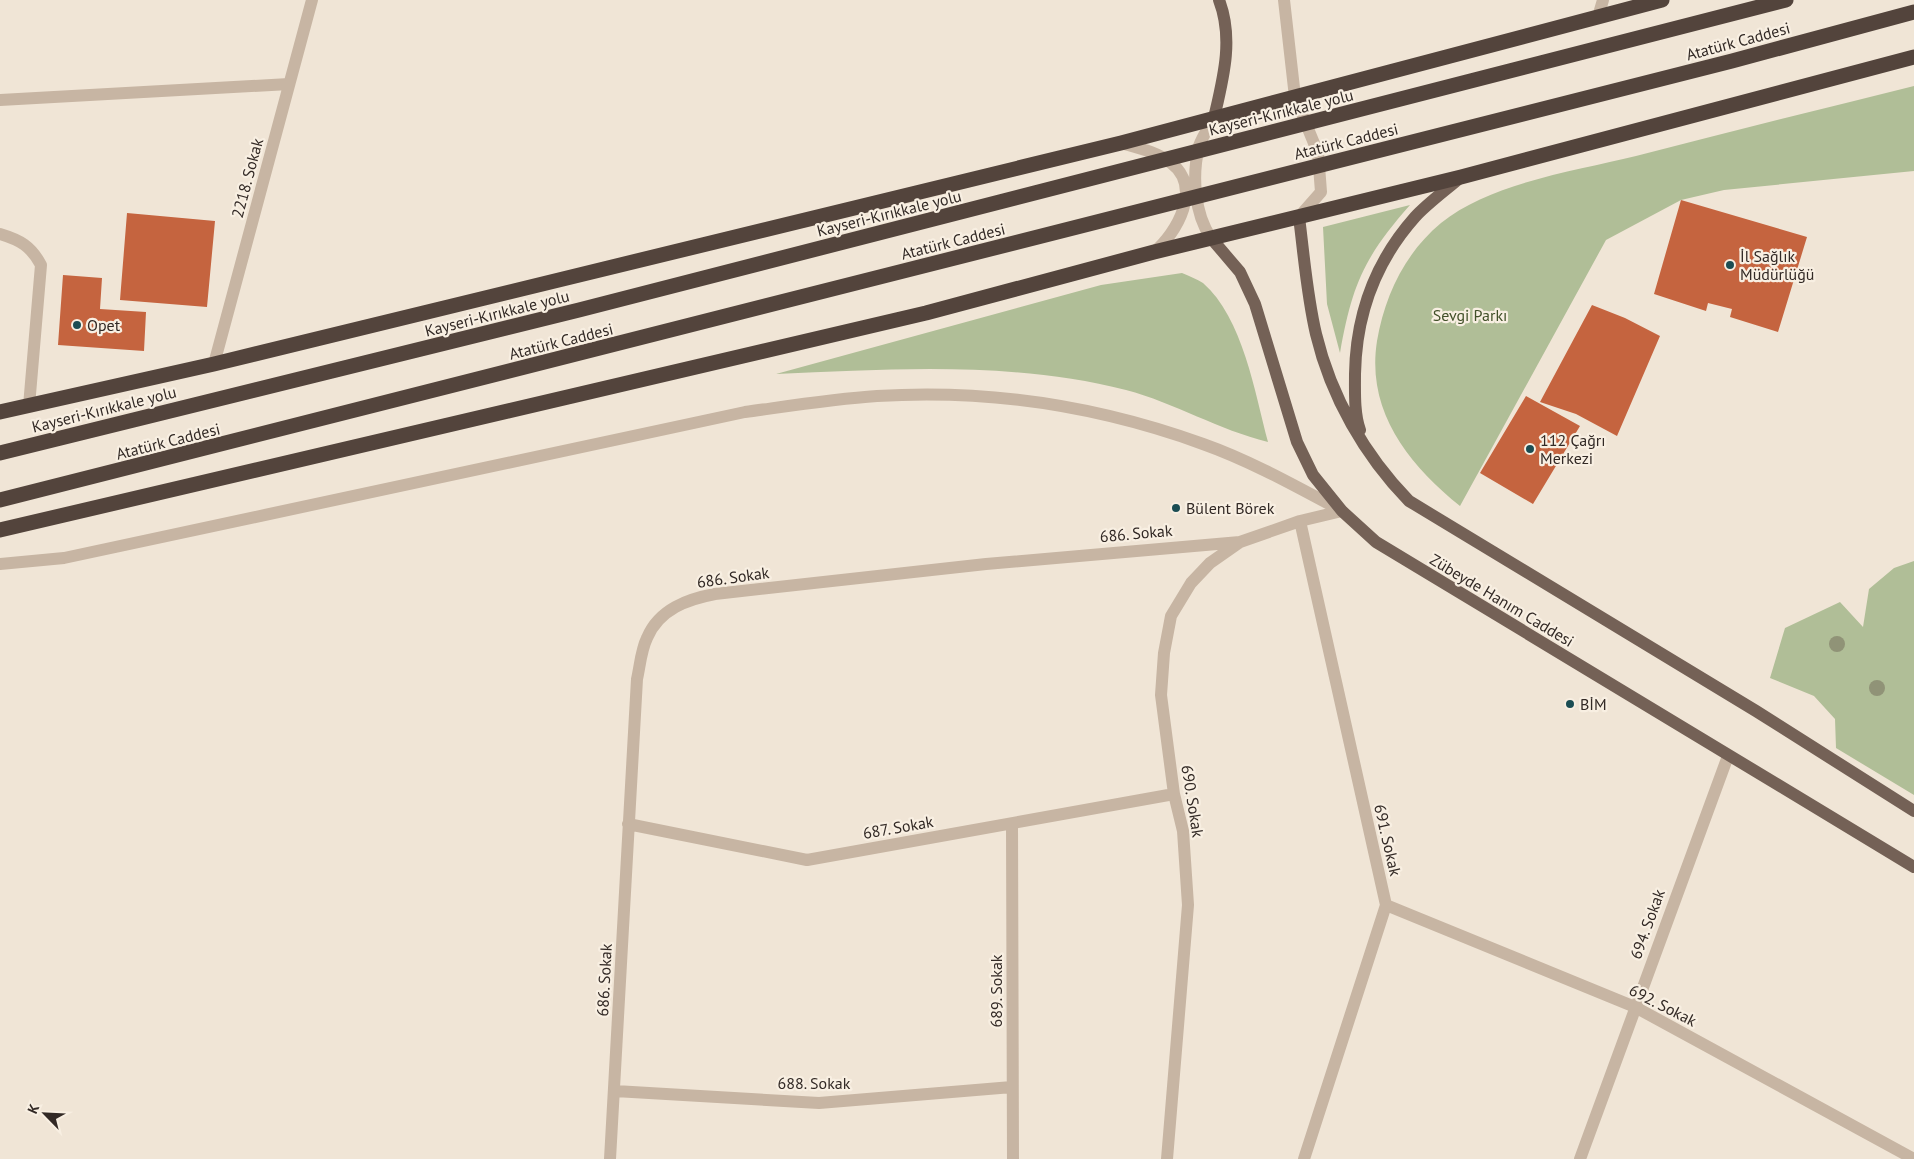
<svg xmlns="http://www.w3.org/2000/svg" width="1914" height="1159" viewBox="0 0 1914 1159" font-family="'PT Sans',sans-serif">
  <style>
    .green { fill: #b0be97 }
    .building { fill: #c5643f }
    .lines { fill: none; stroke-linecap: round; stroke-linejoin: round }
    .minor { stroke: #c7b5a3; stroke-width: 12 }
    .major { stroke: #746156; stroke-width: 12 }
    .highway { stroke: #53443c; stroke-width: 15 }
    .highway-bridge { stroke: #53443c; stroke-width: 15 }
    .tree { fill: #909377 }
    .poi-dot { fill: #1b4d53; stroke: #f8efe2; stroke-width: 2 }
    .labels { text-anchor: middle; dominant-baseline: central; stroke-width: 4.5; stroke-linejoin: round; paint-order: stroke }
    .street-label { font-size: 16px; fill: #322925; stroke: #f8efe2 }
    .poi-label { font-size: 16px; fill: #322925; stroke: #f8efe2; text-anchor: start }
    .park-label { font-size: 16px; fill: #415029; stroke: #f8efe2 }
  </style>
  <rect width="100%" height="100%" fill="#f0e5d6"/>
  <!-- green -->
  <path class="green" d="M1914,86V171L1724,190L1681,200L1606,240L1460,506C1408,464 1366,411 1377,341C1385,295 1405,253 1441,223C1490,183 1575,171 1636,156C1729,132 1821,109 1914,86Z
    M1410,205C1364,257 1352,285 1340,353L1327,304L1323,227Z
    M1182,273C1189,276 1197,279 1203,283C1243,318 1255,393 1268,442C1219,430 1175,403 1126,390C1012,361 893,369 776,374L1101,285Z
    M1914,561V795L1836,748L1835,719L1814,696L1770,678L1785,628L1840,602L1863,627L1869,589L1894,568Z"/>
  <!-- building -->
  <path class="building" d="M1681,200L1807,237L1778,332L1730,317L1732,309L1708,303L1706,311L1654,294Z
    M127,213L215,221L207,307L120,300Z
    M63,275L102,278L100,309L146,312L144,351L58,345Z
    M1592,305L1625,318L1660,336L1617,436L1576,414L1540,402Z
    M1526,396L1580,426L1533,504L1480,473Z"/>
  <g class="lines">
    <!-- minor -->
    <path class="minor" d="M1284,0L1295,97L1318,153L1321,192L1299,217
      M1598,17L1603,0
      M0,100L289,84
      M1121,143C1138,148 1157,152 1171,163C1203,187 1177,233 1154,252
      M0,234C20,240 31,246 41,265L29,406
      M1211,238C1194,213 1192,175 1199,146C1202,137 1209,127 1214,118
      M214,364L312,0
      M1300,521L1386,905L1304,1159
      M0,564L64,558L745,412C789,406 833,399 877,396C989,389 1098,406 1203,444C1251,461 1297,487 1342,511
      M628,824L807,860L1174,794
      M1012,824L1013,1159
      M1386,905L1635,1007L1914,1159
      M615,1091L819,1103L1012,1087
      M610,1159L637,679C640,666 641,650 647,638C659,609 688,599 715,594L986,564L1240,542
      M1167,1159L1188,905L1183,831L1174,794L1161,695L1164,653L1171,616L1191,583L1210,563L1240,542L1300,521L1342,511
      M1580,1159L1728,756"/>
    <!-- major -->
    <path class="major" d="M1214,118C1223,79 1234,39 1219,0
      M1299,217C1304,256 1307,296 1316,334C1331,397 1365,456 1409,501L1756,711L1914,811
      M1211,238L1240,272L1255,304L1297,442L1313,475L1342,511L1376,542L1914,867
      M1360,430C1354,414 1355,391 1355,374C1356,314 1375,262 1415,217C1428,203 1446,190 1461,177"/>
    <!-- highway -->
    <path class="highway" d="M0,412L214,364L1121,143L1662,0
      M0,530L926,313L1154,252L1461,177L1914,57"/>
    <!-- highway-bridge -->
    <path class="highway-bridge" d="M0,453L579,310L1786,0
      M0,500L1732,61L1914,12"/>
  </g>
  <!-- trees -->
  <g class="tree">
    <circle cx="1837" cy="644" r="8"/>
    <circle cx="1877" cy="688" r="8"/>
  </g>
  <!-- markers -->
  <g class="poi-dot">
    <circle cx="1730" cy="265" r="5"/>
    <circle cx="77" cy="325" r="5"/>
    <circle cx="1530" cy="449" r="5"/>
    <circle cx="1176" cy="508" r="5"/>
    <circle cx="1570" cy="704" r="5"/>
  </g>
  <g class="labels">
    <!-- street labels -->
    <g class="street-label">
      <text transform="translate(1738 41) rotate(-15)">Atatürk Caddesi</text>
      <text transform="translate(1281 112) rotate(-14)">Kayseri-Kırıkkale yolu</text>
      <text transform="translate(1346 141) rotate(-14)">Atatürk Caddesi</text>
      <text transform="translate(247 178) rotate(-75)">2218. Sokak</text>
      <text transform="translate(889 213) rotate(-14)">Kayseri-Kırıkkale yolu</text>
      <text transform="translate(953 241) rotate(-14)">Atatürk Caddesi</text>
      <text transform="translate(497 313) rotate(-14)">Kayseri-Kırıkkale yolu</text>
      <text transform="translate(561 341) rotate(-14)">Atatürk Caddesi</text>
      <text transform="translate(104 409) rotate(-14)">Kayseri-Kırıkkale yolu</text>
      <text transform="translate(168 441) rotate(-14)">Atatürk Caddesi</text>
      <text transform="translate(1136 533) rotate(-5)">686. Sokak</text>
      <text transform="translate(733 577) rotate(-8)">686. Sokak</text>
      <text transform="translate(1502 600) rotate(31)">Zübeyde Hanım Caddesi</text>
      <text transform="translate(1193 801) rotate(81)">690. Sokak</text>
      <text transform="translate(898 827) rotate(-10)">687. Sokak</text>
      <text transform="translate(1388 840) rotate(77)">691. Sokak</text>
      <text transform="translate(1647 924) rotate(-70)">694. Sokak</text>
      <text transform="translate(604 980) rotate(-87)">686. Sokak</text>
      <text transform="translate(996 991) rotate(-90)">689. Sokak</text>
      <text transform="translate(1663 1005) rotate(27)">692. Sokak</text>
      <text x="814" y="1083">688. Sokak</text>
    </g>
    <!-- poi labels -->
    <g class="poi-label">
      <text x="1740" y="256">İl Sağlık<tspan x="1740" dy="18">Müdürlüğü</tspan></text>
      <text x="87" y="325">Opet</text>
      <text x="1540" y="440">112 Çağrı<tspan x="1540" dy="18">Merkezi</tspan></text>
      <text x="1186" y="508">Bülent Börek</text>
      <text x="1580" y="704">BİM</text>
    </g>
    <!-- park labels -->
    <g class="park-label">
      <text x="1470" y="315">Sevgi Parkı</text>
    </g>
  </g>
  <!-- north arrow -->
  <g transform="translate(45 1114) rotate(294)" stroke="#f8efe2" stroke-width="4" paint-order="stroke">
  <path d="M0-4L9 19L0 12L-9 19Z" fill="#322925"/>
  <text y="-8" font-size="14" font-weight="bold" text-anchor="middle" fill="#322925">K</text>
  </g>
</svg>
